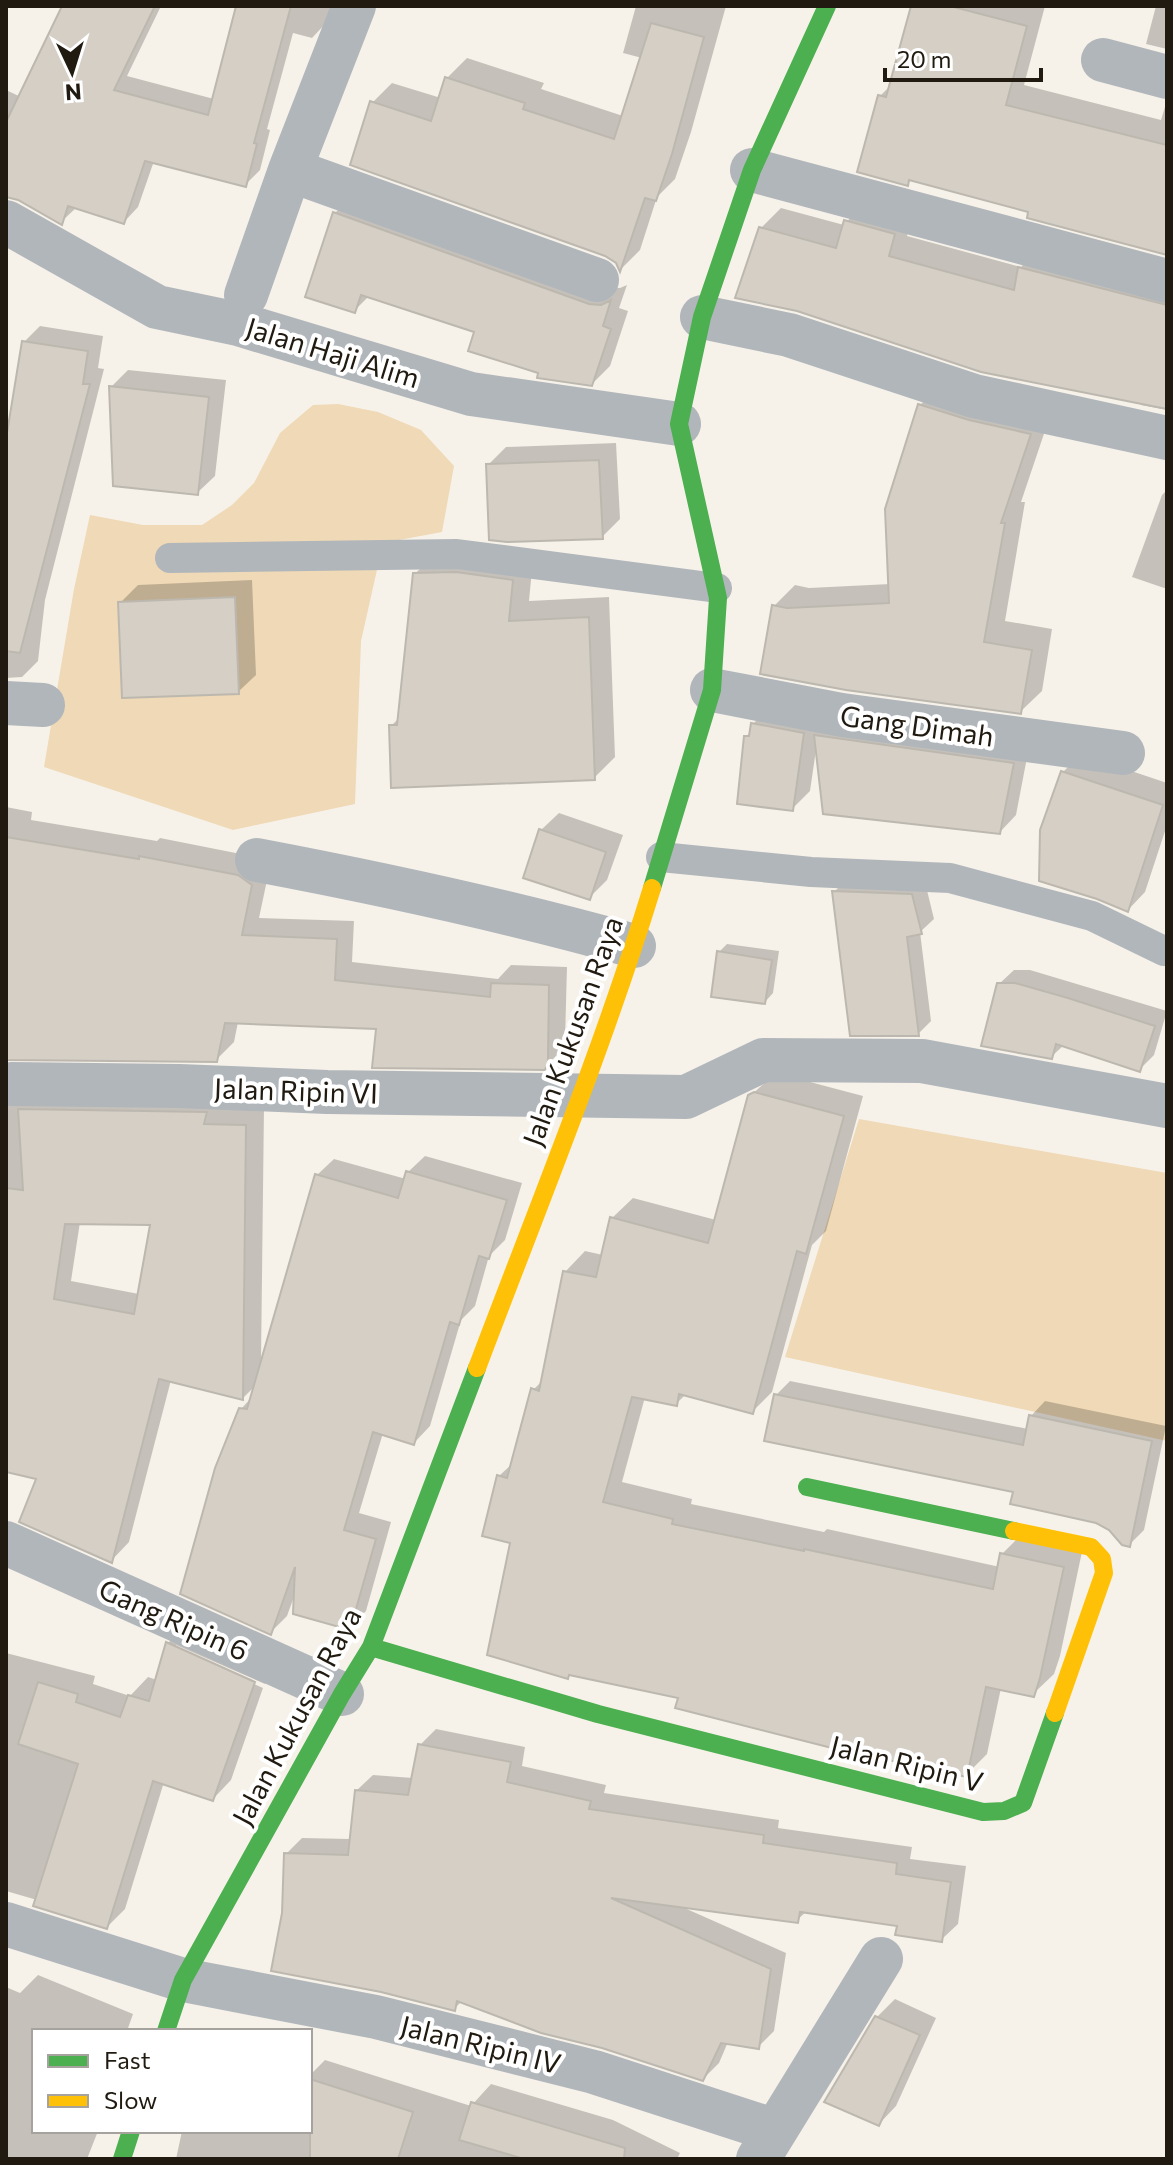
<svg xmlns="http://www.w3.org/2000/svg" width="1173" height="2165" viewBox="0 0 1173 2165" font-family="Commissioner,sans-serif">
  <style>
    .green { fill: #efd9b6 }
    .shadow { fill: #0003; fill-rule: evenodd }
    .building { fill: #d5cfc6; stroke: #bdb8af; stroke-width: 2; fill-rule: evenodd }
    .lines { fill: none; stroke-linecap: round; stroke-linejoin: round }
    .lane { stroke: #b1b6bb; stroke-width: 30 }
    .street { stroke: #b1b6bb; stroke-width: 44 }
    .fast { stroke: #4caf50; stroke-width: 18 }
    .slow { stroke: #ffc107; stroke-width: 18 }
    .labels { text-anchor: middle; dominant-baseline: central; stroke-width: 8; stroke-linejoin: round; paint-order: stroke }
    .street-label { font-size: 28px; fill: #201a10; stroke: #fff }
  </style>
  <rect width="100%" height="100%" fill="#f7f2e9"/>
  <!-- green -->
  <path class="green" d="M338,404L378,412L421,430L454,466L442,532L383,543L361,641L355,804L233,830L44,767L74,589L90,515L143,525H202L232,505L254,483L280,433L313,405Z
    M859,1119L1167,1173V1441L785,1357Z"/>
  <!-- shadow -->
  <path class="shadow" d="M64,6H161L127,76L214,99L239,6H331L326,23L312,38L293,33L267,129L270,130L260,170L245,185L154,161L138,207L124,222L76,208L61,222L6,161V90L23,98Z
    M636,6H726L691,132L675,179L657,197L640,250L621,269L617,262L372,103L392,83L441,98L447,78L467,58L544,83L541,89L623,116L642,58L623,53Z
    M913,6H1045L1024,85L1161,120L1167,100V253L1031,211L912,179L907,184L880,96L892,84Z
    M1156,6H1167V49L1146,44Z
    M352,195L607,287L620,288L627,285L619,308L628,311L610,366L592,384L541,372L477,331L369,296L354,311L335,213Z
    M865,201L913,214L907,236L1021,267L1040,248L1167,282V410L1141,405L1142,402L761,228L781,208L844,225Z
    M40,326L103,336L98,368L104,369L45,600L38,661L22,677L6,678V451L24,342Z
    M128,370L226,380L215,476L197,493L111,387Z
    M942,384L1051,413L1021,502H1025L1005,621L1052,629L1042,691L1020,712L774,606L795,585L809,588L890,584L920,405Z
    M616,443L620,519L602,537L488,465L506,447Z
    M1167,490V589L1132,577L1162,495Z
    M436,552L533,559L529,601L609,597L615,757L594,778L391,726L400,717L415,574Z
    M252,580L256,675L238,692L120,603L138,585Z
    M770,706L1029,747L1016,815L1000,832L816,750L810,791L792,809L746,737L751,731L753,724Z
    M1081,754L1167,783V825L1145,892L1128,910L1063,772Z
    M6,807L32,812L31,820L157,841L160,838L256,857L270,866L259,918L354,921L352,962L498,979L511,965L567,967L565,1041L563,1049L544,1068L378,1027L238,1022L234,1042L216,1060L6,1058Z
    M559,813L623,835L607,880L589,898L541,830Z
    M847,879L925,882L934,919L920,932L931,1021L918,1034L834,892Z
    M727,944L779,951L773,993L765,1002L719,952Z
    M1014,970H1030L1167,1011L1154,1055L1140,1069L1064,1045L1051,1057L999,984Z
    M776,1073L863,1096L826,1231L812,1245L772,1392L752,1412L686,1394L676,1404L645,1397L622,1482L692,1499L691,1504L824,1532L827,1529L1000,1567L1002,1554L1022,1534L1083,1547L1060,1656L1054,1674L1033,1694L1001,1688L987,1754L966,1775L680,1696L571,1673L568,1677L512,1541L499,1476L513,1463L533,1390L544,1379L565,1272L585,1251L603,1255L612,1218L633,1198L716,1220L750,1096Z
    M6,1074L264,1107L261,1362L317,1175L334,1159L406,1179L408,1172L425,1156L522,1183L505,1240L489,1256L475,1306L461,1320L430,1426L414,1443L383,1433L359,1513L391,1522L366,1611L350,1627L295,1594L287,1616L271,1632L241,1409L252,1397L256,1385L243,1398L171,1380L129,1542L111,1561L39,1477L6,1470ZM80,1222L153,1223L139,1294L71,1281Z
    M790,1381L1028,1429L1031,1416L1045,1401L1166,1426L1144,1530L1130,1544L1111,1529L776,1395Z
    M186,1625L272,1664L265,1684L176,1645V1649L263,1688L264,1685L231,1780L213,1799L164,1782L125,1909L107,1927L37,1900L6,1891V1653L95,1676L93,1684L130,1696L148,1677L157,1680L168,1643Z
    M436,1729L525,1747L522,1766L606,1785L604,1793L779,1820L778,1828L912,1847L910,1859L966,1866L958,1924L942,1939L899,1924L807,1911L797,1920L680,1906L786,1953L774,2031L758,2047L728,2042L719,2063L703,2079L462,2001L454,2009L284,1913L286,1854L302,1838L351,1839L357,1790L373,1775L413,1778L420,1745Z
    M38,1975L133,2014L127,2031H34V2131H98L87,2159H6V1987L20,1993Z
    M895,1999L936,2018L896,2106L879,2124L877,2017Z
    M325,2060L471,2106L491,2084L613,2120L680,2153L677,2159H176L182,2131H310V2075Z"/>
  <!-- building -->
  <path class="building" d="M62,6H155L114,90L208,115L236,6H291L254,143L257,144L246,187L145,161L124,224L68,206L62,225L18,200L6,197V122Z
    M911,6H950L1027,26L1006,105L1167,145V255L1027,218L1028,212L909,180L908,186L857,172L878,95L886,97Z
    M651,23L704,37L672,154L656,201L645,198L620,272L616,263L605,256L350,165L370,101L431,121L445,77L525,103L523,109L614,139Z
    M333,212L589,304L601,305L611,300L603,326L611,329L592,386L537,378L538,373L468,351L474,332L361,295L355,313L305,297Z
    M844,220L895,234L889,256L1014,290L1018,267L1167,305V409L981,372L797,311L735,298L759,227L836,248Z
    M22,341L88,351L83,384H90L20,653L6,651V439Z
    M109,386L209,397L198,495L113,486Z
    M918,404L969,420L1031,434L1001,523H1005L984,642L1032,650L1021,714L846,690L760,674L772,605L787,608L889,603L885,509Z
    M599,460L603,539L507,542L489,540L486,464Z
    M456,572L513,580L509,621L589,617L595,780L391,788L389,725H397L413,573Z
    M235,597L239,694L122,698L118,602Z
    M751,723L804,733L793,811L737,804L744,736H749Z
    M814,735L1014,763L1000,834L823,814Z
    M1061,771L1163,805L1128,912L1097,899L1039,881L1040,830Z
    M539,829L606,852L590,900L523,878Z
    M6,837L139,859V856L238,875L252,885L242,935L337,939L335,980L490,997L491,983L549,985L548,1061L545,1070L372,1068L376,1029L225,1023L217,1062L6,1060Z
    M832,891L912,894L922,934L907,937L919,1036H850Z
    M717,951L772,960L765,1004L711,997Z
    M997,983H1015L1068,998L1155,1026L1140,1072L1056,1044L1052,1059L981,1046Z
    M754,1092L844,1116L806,1254L797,1251L753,1414L679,1394L677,1406L632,1397L603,1502L673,1519L672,1524L804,1551V1549L993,1589L1000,1553L1064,1567L1040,1678L1034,1697L986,1687L967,1777L828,1747L675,1708L678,1698L569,1675L568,1679L487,1655L510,1543L482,1536L497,1475L507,1478L531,1388L539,1391L563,1271L596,1277L610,1217L708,1243L748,1095Z
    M18,1109L207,1112L204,1124L246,1125L243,1400L159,1379L112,1563L19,1522L36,1479L6,1472V1188L23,1190ZM65,1224L150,1225L134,1314L54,1299Z
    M406,1171L507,1200L489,1259L479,1256L459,1325L450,1322L414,1445L373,1432L344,1530L376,1539L350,1630L293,1614L295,1567L271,1635L180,1594L215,1468L239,1408L247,1409L315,1174L398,1198Z
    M774,1394L1023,1445L1029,1415L1152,1441L1130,1547L1122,1545L1109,1530L1096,1523L1010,1504L1013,1492L764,1441Z
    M166,1642L255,1682L213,1801L153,1781L107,1929L33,1906L78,1764L18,1744L38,1682L78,1694L76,1702L120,1717L128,1695L149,1701Z
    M418,1744L511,1762L507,1782L591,1801L589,1809L764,1835L763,1843L897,1863L896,1874L951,1882L942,1942L895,1935L897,1926L800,1912L798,1923L611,1898L771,1969L759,2049L721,2043L703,2081L602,2048L541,2033L457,2001L455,2011L381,1992L271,1971L282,1913L284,1853L348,1855L355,1790L408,1795Z
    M875,2016L920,2035L879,2126L824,2102Z
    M310,2079L413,2112L398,2159H310Z
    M471,2102L625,2148L624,2159H524L459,2140Z"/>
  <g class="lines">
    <!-- lane -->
    <path class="lane" d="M170,558L457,554L717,588
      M661,857L811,872L950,878L1092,916L1164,951"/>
    <!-- street -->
    <path class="street" d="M1103,60L1167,77
      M290,170L597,280
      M752,170L1167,281
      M6,222L157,307L238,324L471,394L679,424
      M246,295L290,170L354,6
      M702,317L789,335L974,396L1167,438
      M712,690L842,715L1123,753
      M6,703L43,705
      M257,860C384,884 509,911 634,946
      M11,1084L179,1086L327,1092L686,1097L763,1060L922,1061L1167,1106
      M6,1543L342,1694
      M6,1924L183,1980L376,2017L594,2072L773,2130
      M758,2159L881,1959"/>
    <!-- fast -->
    <path class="fast" d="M652,888L712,690L718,598L679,424L702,317L752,170L827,6
      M807,1487L1014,1531
      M371,1647L598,1714L983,1812L1004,1811L1023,1803L1055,1713
      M166,2031L183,1980L342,1694L371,1647L477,1368
      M122,2159L131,2131"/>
    <!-- slow -->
    <path class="slow" d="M477,1368C537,1209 602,1051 652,888
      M1014,1531L1091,1547L1102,1559L1104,1573L1055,1713"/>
  </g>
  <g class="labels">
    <!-- street labels -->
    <g class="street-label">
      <text transform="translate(333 352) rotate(17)">Jalan Haji Alim</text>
      <text transform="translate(917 725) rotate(8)">Gang Dimah</text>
      <text transform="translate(572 1031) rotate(-70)">Jalan Kukusan Raya</text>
      <text transform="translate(296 1090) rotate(2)">Jalan Ripin VI</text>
      <text transform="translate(174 1619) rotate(24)">Gang Ripin 6</text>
      <text transform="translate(296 1716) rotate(-62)">Jalan Kukusan Raya</text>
      <text transform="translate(907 1763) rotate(14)">Jalan Ripin V</text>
      <text transform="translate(481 2044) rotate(14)">Jalan Ripin IV</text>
    </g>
  </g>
  <!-- border -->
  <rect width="1173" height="2165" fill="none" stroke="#201a10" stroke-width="16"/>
  <!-- legend -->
  <rect x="32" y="2029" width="280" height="104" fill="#ffffff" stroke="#a6a39f" stroke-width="2"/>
  <rect x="48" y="2055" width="40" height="12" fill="#4caf50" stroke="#a6a39f" stroke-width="2"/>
  <text x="104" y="2069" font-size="24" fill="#201a10">Fast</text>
  <rect x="48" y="2095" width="40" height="12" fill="#ffc107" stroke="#a6a39f" stroke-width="2"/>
  <text x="104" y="2109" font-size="24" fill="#201a10">Slow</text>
  <!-- north arrow -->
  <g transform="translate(72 72) rotate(176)" stroke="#ffffff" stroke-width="6" paint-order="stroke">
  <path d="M0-6L14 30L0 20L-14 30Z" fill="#201a10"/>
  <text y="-12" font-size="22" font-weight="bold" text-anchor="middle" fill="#201a10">N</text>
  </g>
  <!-- scale -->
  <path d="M885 68v12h156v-12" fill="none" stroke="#201a10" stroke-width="4"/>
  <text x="897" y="68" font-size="24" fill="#201a10" stroke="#ffffff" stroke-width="6" paint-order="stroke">20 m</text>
</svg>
